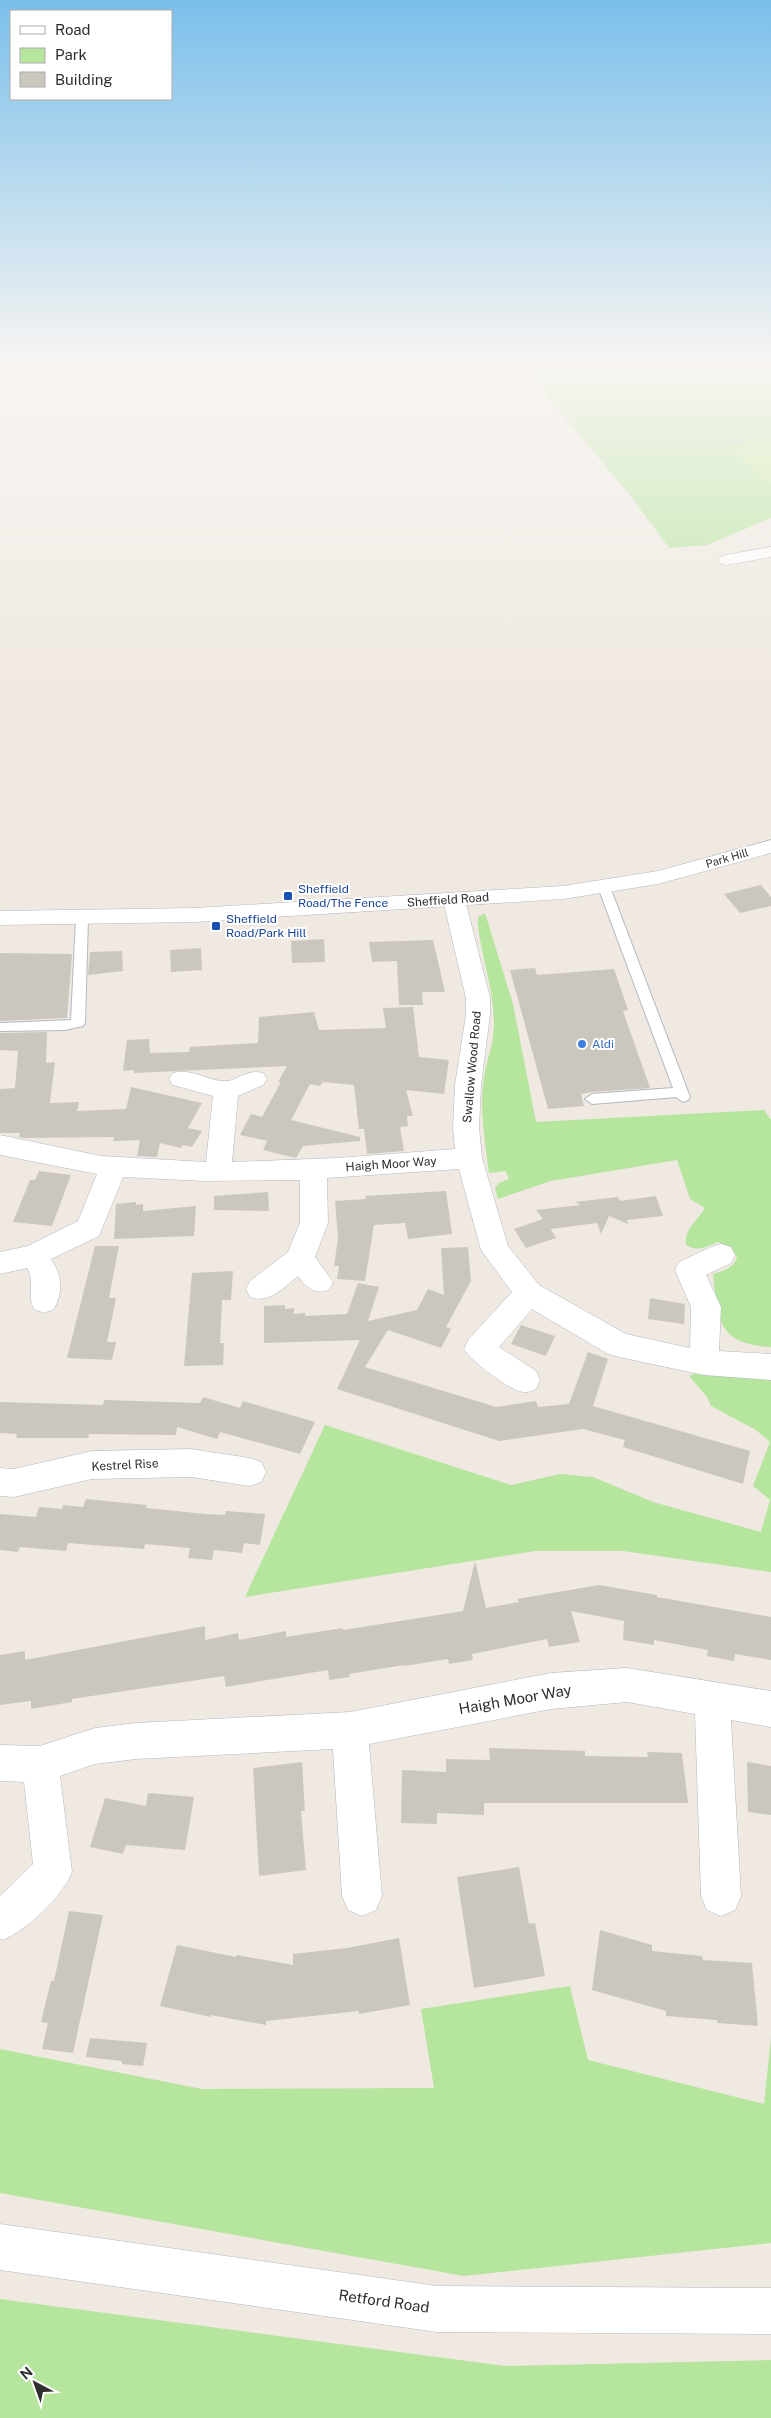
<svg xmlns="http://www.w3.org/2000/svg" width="771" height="2418" viewBox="0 0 771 2418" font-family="'Public Sans',sans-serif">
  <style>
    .green { fill: #b6e59e }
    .pitch { fill: #c9ec9a }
    .building { fill: #cbc7bf }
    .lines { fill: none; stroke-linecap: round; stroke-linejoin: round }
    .lane-casing { stroke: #b4b7c1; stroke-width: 2 }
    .street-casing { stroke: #b4b7c1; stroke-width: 1 }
    .secondary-casing { stroke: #b4b7c1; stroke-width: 1 }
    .path { stroke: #c9c9c9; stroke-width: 2; stroke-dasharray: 2 1; stroke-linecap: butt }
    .lane { fill: #fff; fill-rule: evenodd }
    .street { fill: #fff; fill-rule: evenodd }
    .secondary { fill: #fff; fill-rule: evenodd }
    .transit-dot { fill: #1a4fb4; stroke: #fff; stroke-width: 2 }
    .shop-dot { fill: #3f7fe0; stroke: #fff; stroke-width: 2 }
    .labels { text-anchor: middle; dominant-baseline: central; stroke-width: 4; stroke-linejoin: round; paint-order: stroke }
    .far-street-label { font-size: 11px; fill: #2e2e2e; stroke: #fff }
    .transit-label { font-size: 12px; fill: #164399; stroke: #fff; text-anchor: start }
    .street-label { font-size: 12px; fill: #2e2e2e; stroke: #fff }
    .shop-label { font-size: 12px; fill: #366cbe; stroke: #fff; text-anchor: start }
    .near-street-label { font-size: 15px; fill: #2e2e2e; stroke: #fff }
  </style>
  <rect width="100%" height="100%" fill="#efe9e1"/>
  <!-- green -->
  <path class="green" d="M485,363H771V518L707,545L669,548L629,494L521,365Z
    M485,913L513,1004L536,1122L764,1110L771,1120V1347C718,1344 718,1321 713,1274C723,1271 733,1268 737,1258C733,1248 726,1246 718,1242C706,1247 698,1252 686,1245C684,1229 697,1221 705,1208L690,1199L677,1160L551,1181L498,1199L495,1188L499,1183L509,1179L506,1171L489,1173C485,1142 479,1108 484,1077C487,1059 494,1043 494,1024C494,990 482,959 478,926V917Z
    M695,1374L771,1378V1572L623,1551H535L245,1597L325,1425L511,1485L560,1474L593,1477L653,1502L761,1532L770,1500L753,1486L770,1442L756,1430L711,1406L707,1397L689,1376Z
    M570,1986L588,2060L764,2104L771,2038V2243L464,2276L0,2193V2049L202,2089L434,2088L421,2009Z
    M0,2299L505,2366L771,2360V2418H0Z"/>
  <!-- pitch -->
  <path class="pitch" d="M771,443V486L731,447Z"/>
  <!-- building -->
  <path class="building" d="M761,885L771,897V906L740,913L724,894Z
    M324,939L325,962L292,963L291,941Z
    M433,940L445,992H422L423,1005H399L397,961L372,962L369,942Z
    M201,948L202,970L171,972L170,950Z
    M122,951L123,971L88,975L90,952Z
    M0,953L72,954L67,1018L0,1021Z
    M535,968L537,975L614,969L628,1010L623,1011L650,1088L592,1092L581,1094L584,1106L548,1109L510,970Z
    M413,1007L419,1057L449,1060L444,1094L406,1090L413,1116H407L408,1126L400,1127L404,1151L367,1154L364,1129H359L354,1085L323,1082L320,1086L310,1084L291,1120L360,1137V1141L303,1146L296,1158L263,1150L267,1141L240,1135L251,1114L262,1117L281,1082H278L287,1066L134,1073V1070L123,1071L127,1040L149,1039L150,1053L189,1052L190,1047L258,1043L259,1017L314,1012L319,1030L386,1028L383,1008Z
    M47,1032L46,1063L55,1062L50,1103L79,1102L77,1111L126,1109L131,1087L202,1103L188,1128L202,1131L192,1147L183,1145L181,1148L160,1143L157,1157L137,1156L140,1140L113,1141L114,1137L23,1138L19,1137L20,1133H0V1089L15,1088L18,1051L0,1050V1033Z
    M39,1171L71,1175L52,1226L13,1222L30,1180H35Z
    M446,1191L452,1234L408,1239L405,1223L374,1225L365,1281L337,1279L339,1266H334L338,1238L335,1201L366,1199L365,1196Z
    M268,1192L269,1211L214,1210V1196Z
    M656,1196L663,1216L627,1220L628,1224L609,1216L601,1234L597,1223L551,1229L548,1225L556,1238L526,1248L514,1229L543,1219L536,1210L581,1205L575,1202L618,1197L620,1201Z
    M136,1202V1205L143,1204V1211L196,1206L194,1236L114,1239L116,1204Z
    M95,1246H119L109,1298H116L107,1342H116L112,1360L67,1358Z
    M468,1247L471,1281L446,1327L451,1329L441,1348L388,1330L365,1367L496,1407L536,1401L538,1407L569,1404L588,1352L608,1359L593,1406L750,1451L743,1484L623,1447L625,1440L583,1429L499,1441L337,1389L360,1340L264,1343V1306L285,1305V1309L294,1308V1314L305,1313V1316L347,1314L358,1283L379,1287L368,1321L417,1310L428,1289L444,1295L441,1248Z
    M233,1271L231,1300H222L220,1343H224L223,1365L184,1366L192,1273Z
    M650,1298L685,1304L684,1324L648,1319Z
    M521,1325L555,1336L546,1356L511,1344Z
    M203,1397L240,1408L243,1401L315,1422L300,1454L220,1432L217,1439L177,1427L176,1435L89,1434L88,1438H16L17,1434L0,1433V1402L103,1405L104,1400L200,1403Z
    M86,1499L147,1505L146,1508L205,1514L225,1515L226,1511L265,1514L260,1545L244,1543L242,1553L214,1550L212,1560L188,1558L190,1548L145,1544L144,1549L68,1543L66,1551L20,1547L18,1552L0,1550V1514L36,1517L39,1507L62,1509L63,1505L83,1507Z
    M475,1561L486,1608L519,1602L517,1599L599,1585L657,1595V1597L771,1617V1660L735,1654L734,1661L707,1656L708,1650L654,1640V1645L623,1640L624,1621L571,1611L580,1642L549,1647L547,1639L472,1654L473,1660L449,1664L448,1659L405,1666L404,1665L349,1674L350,1677L329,1680L328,1670L226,1687L224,1676L72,1699V1702L31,1709V1701L0,1705V1655L25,1651V1660L205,1626V1640L238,1633L239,1640L286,1631V1637L342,1628L343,1630L463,1611Z
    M489,1748L585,1751V1756L648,1757L647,1752L682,1753L688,1803H484V1815L437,1813V1824L401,1823L402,1770L446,1772V1759L490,1760Z
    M302,1762L305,1811H301L306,1870L259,1876L253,1768Z
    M747,1762L771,1766V1815L748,1812Z
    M148,1793L194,1797L185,1850L126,1845L123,1854L90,1847L105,1798L146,1806Z
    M519,1867L529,1924L535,1923L545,1976L474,1988L457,1877Z
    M69,1911L103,1915L73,2053L42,2049L48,2023L41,2022L51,1981H54Z
    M600,1930L652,1945V1951L702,1956L703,1960L752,1963L758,2026L717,2023V2020L666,2016V2011L592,1990Z
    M399,1938L410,2005L359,2014V2011L266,2021V2025L211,2015V2017L160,2006L177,1945L236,1957L237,1955L293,1965V1954L347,1948Z
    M90,2038L147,2043L143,2066L122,2064V2061L86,2057Z"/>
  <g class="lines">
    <defs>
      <path id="lane" d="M604,883L610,887L690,1097L688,1100L683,1102L676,1097L592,1104L585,1099L592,1094L673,1088L598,887Z
        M82,915L88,919L85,1023L83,1026L65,1030L0,1031V1023H3L71,1020L76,919Z"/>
      <path id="street" d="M771,547V557L726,565L720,563L718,560L720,557L726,555Z
        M454,893L462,895L465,900L490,998V1015L481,1085L479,1128L482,1158L508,1246L539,1285L626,1334L690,1348L691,1307L675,1270L679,1262L711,1247L721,1244L731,1247L735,1255L731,1263L706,1275L721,1307L719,1351L771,1354V1380L704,1375L619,1357L608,1354L532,1309L499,1347L536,1371L540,1380L536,1389C533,1390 528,1393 524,1392C511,1392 470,1360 464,1349L468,1340L512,1292L481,1250L459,1169L327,1178L328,1223L315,1257L333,1282L329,1290C313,1295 308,1288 298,1276C283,1288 269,1304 250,1297L246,1289L250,1281L288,1252L300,1223V1180L204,1181L123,1177L99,1236L51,1259C62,1276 64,1290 54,1309L44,1313L34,1309C26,1295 36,1282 27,1268L0,1274V1252L28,1246L78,1221L97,1174L0,1155V1135L101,1156L206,1162L213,1096L173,1085L169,1079L173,1073C190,1068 205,1079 222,1081C237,1083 245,1068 263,1073L267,1079L263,1085L238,1096L232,1162L337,1158L455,1149L453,1128L455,1085L466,1015V998L443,900L446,895Z
        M191,1449L250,1458L261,1462L266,1472L261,1482L250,1486L191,1477L92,1479L14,1497L0,1496V1468L14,1469L92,1451Z
        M627,1668L771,1691V1727L731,1720L741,1896L735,1910L721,1916L707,1910L701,1896L695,1714L627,1702L551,1709L369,1744L382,1896L376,1910L362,1916L348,1910L342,1896L333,1749L136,1759L95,1764L60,1776L72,1872C63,1896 27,1930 3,1940L0,1939V1896L33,1864L24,1782L0,1781V1745L40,1746L95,1728L136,1723L350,1712L551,1673Z"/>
      <path id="secondary" d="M771,840V853L658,884L563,899L195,922L0,925V911L195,908L563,886L658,871Z
        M0,2224L437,2286L771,2288V2334L437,2332L0,2270Z"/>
    </defs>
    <!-- lane casing -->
    <use href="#lane" class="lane-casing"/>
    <!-- street casing -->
    <use href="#street" class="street-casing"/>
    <!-- secondary casing -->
    <use href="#secondary" class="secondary-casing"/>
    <!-- path -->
    <path class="path" d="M719,442L771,437"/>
    <!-- lane -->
    <use href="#lane" class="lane"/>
    <!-- street -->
    <use href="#street" class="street"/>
    <!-- secondary -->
    <use href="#secondary" class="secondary"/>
  </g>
  <!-- sky -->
  <linearGradient id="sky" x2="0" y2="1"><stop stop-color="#7abfeb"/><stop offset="0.52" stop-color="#f8f5f2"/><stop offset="1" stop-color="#f8f5f2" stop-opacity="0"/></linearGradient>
  <rect width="771" height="701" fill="url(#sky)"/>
  <!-- markers -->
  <g class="transit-dot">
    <rect x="283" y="891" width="10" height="10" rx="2.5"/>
    <rect x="211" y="921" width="10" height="10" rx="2.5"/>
  </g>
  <circle class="shop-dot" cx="582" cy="1044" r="5"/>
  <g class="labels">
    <!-- far-street labels -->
    <g class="far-street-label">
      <text transform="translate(727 858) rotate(-16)">Park Hill</text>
    </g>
    <!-- transit labels -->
    <g class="transit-label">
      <text x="298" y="889">Sheffield<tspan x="298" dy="14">Road/The Fence</tspan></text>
      <text x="226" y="919">Sheffield<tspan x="226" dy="14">Road/Park Hill</tspan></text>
    </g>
    <!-- street labels -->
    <g class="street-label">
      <text transform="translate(448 900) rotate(-4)">Sheffield Road</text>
      <text transform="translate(472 1067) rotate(-85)">Swallow Wood Road</text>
      <text transform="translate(391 1164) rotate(-4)">Haigh Moor Way</text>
      <text transform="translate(125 1465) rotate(-3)">Kestrel Rise</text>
    </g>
    <!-- shop labels -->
    <g class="shop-label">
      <text x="592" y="1044">Aldi</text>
    </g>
    <!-- near-street labels -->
    <g class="near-street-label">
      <text transform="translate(515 1699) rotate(-10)">Haigh Moor Way</text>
      <text transform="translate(384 2301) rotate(8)">Retford Road</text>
    </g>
  </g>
  <!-- legend -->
  <rect x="10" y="10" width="162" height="90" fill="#ffffff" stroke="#ababab"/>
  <rect x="20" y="26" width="25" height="8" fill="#ffffff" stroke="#ababab"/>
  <text x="55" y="35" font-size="15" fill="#2e2e2e">Road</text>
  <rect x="20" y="48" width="25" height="15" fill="#b6e59e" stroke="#ababab"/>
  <text x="55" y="60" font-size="15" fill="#2e2e2e">Park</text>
  <rect x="20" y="72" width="25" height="15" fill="#cbc7bf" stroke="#ababab"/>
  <text x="55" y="85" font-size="15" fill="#2e2e2e">Building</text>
  <!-- north arrow -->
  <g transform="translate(35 2383) rotate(319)" stroke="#ffffff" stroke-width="4" paint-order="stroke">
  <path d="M0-4L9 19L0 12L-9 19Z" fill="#2e2e2e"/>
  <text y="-8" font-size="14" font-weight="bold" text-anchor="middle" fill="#2e2e2e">N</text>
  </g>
</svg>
